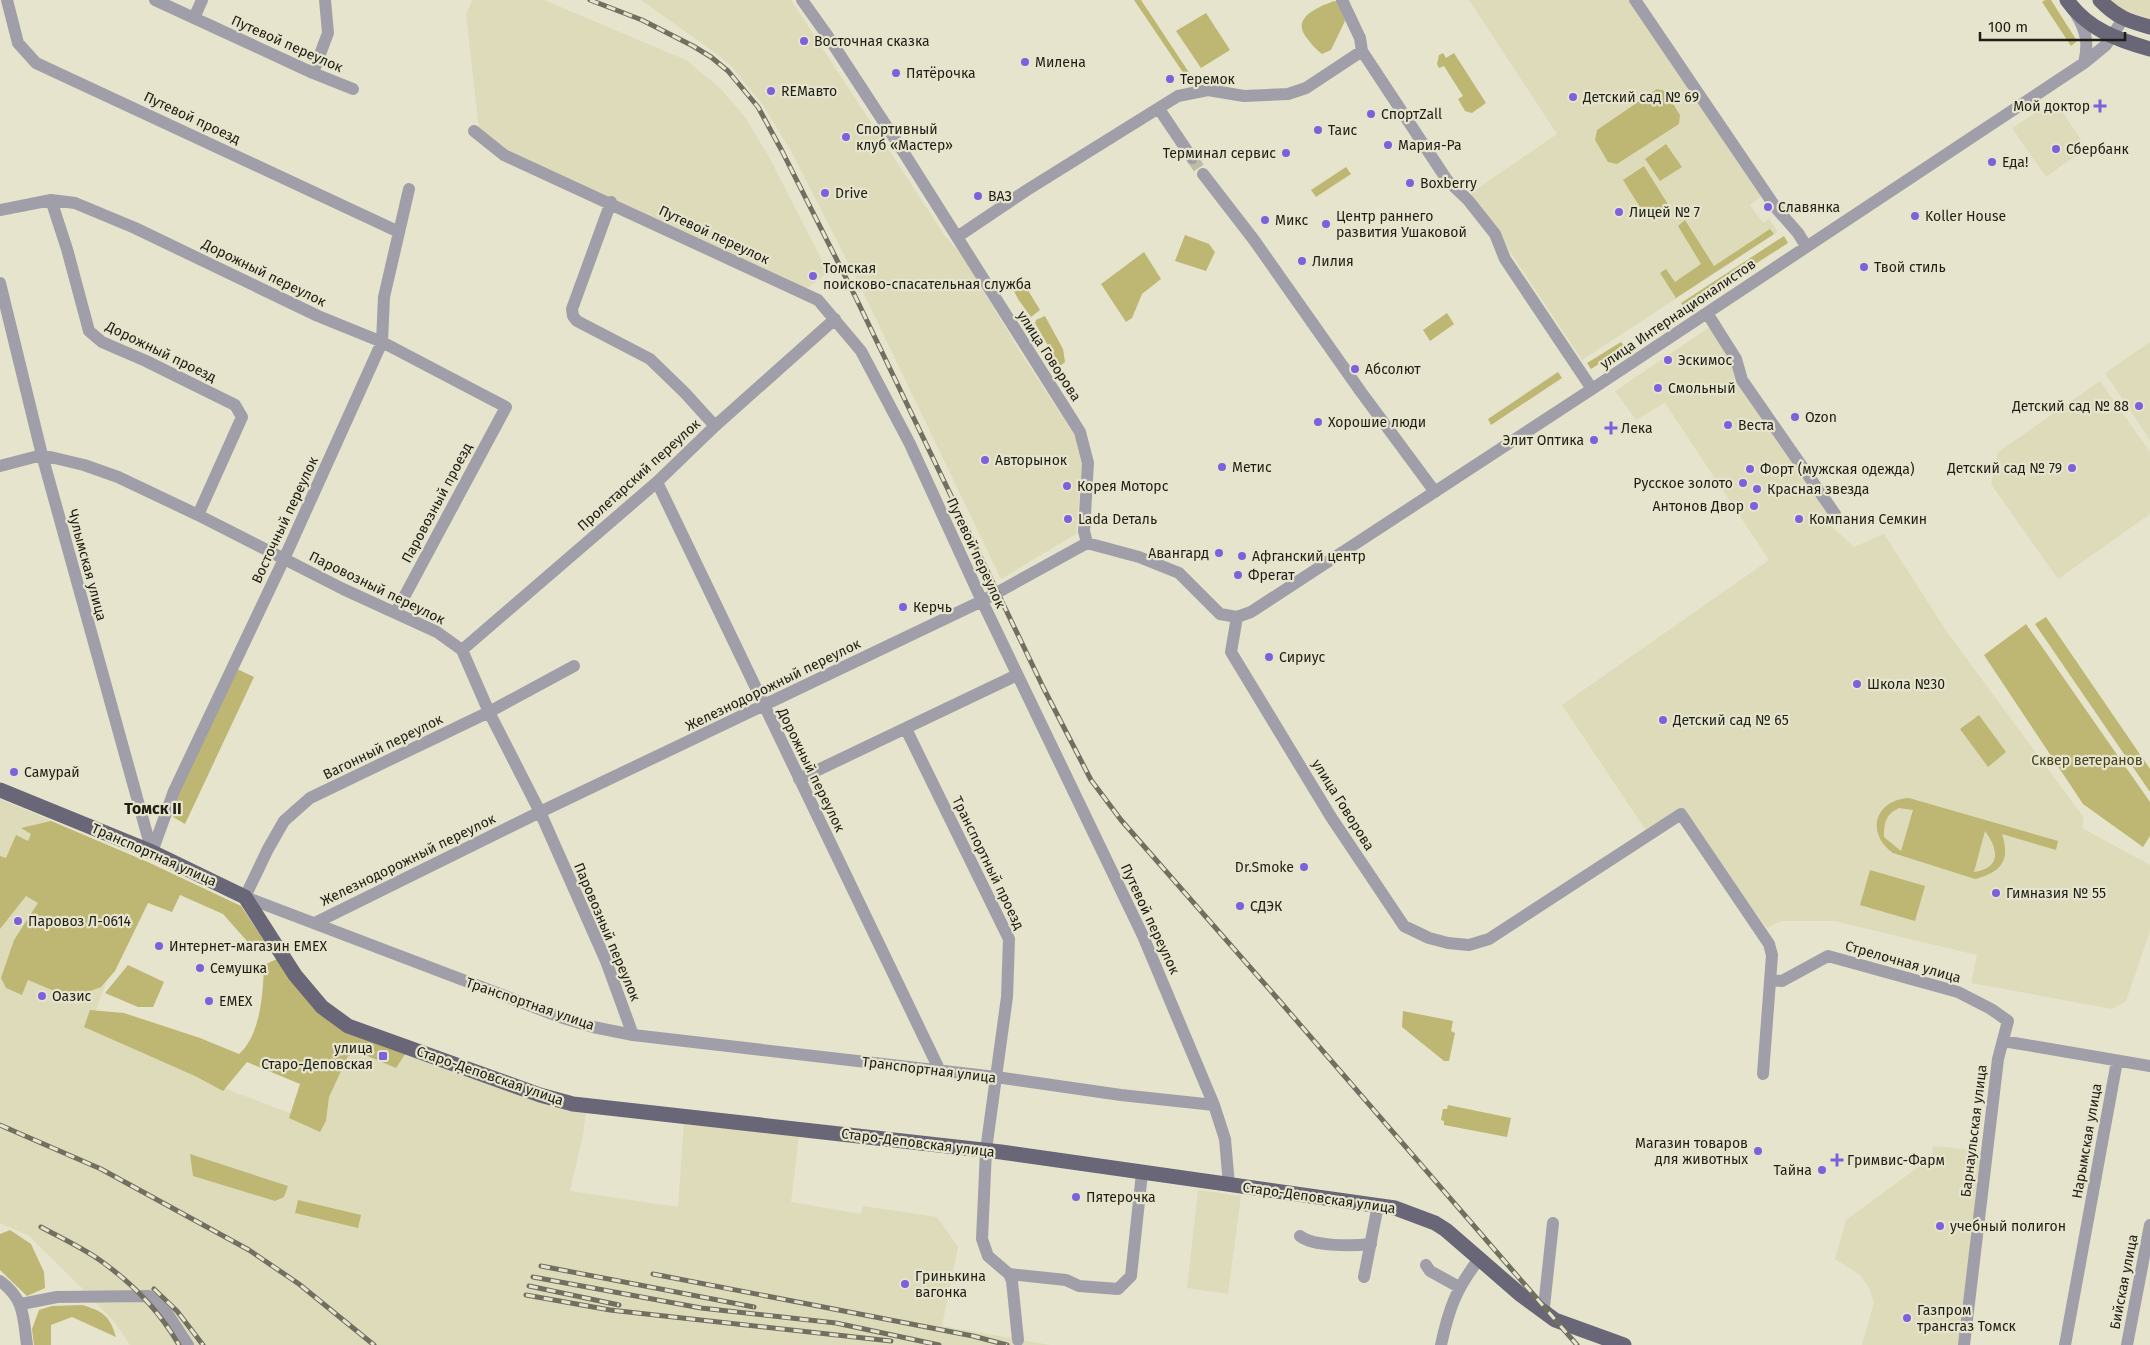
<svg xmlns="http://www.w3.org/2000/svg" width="2150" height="1345" viewBox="0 0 2150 1345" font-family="'Fira Sans',sans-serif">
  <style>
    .built { fill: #dedbbb }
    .green { fill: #beb773; fill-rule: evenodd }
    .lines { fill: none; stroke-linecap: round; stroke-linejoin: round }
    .minor-tunnel { stroke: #bebca7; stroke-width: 12; stroke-dasharray: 12 6; stroke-linecap: butt }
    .minor { stroke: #a09fa9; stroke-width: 12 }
    .major { stroke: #686677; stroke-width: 15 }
    .rail-casing { stroke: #716f60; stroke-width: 5 }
    .rail { stroke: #e6e4cc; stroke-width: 3; stroke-dasharray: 9; stroke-linecap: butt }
    .poi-dot { fill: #7d60db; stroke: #e6e4cc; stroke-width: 2 }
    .labels { text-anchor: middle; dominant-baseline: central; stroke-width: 4.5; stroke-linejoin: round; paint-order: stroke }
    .poi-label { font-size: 14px; fill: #1f1e15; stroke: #e6e4cc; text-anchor: start }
    .street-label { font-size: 14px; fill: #1f1e15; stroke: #e6e4cc }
    .park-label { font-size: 14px; fill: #46421d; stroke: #e6e4cc }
    .quarter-label { font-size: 16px; font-weight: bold; fill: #1f1e15; stroke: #e6e4cc }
  </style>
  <rect width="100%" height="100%" fill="#e6e4cc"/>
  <!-- built -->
  <path class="built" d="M472,0H544L686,60L720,88L745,117L769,157L828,272L805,290L506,152L479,128L466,15Z
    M641,0H791L945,236L964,258L1017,347L1075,436L1082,464L1076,534L1001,579L862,290L790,149L762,104L731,66L714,52Z
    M1469,0H1629L1761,197L1750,205L1763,223L1769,219L1778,232L1582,360L1471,193L1557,134Z
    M2112,0H2150V19L2120,9Z
    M2055,100L2086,148L2046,177L2012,128Z
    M1710,327L1842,514L1828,523L1854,547L1884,534L1947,632L2084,818L2082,828L2150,865V931L2126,1001L2112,1009L1971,983L1977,955L1834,921H1781L1767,928L1679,809L1647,832L1562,705L1769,560L1665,403L1636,420L1615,391Z
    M2150,342V440L2105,373Z
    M2100,381L2150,452V514L2058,579L1991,484L1998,452Z
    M0,799L150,863L95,1013L231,1091L314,1122L349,1032L586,1112L583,1135L570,1191L678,1207L684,1121L799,1136L791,1202L861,1214L863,1206L937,1217L958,1247L942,1326L1050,1345H130L116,1324L89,1295L29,1236L0,1223Z
    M1933,1146L1981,1151L1960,1345H1862L1874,1302L1869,1288L1860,1275L1835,1259L1846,1220L1932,1157Z
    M1198,1190L1241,1196L1228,1294L1187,1288Z"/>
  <!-- green -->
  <path class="green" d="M1134,0H1141L1190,74L1186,77Z
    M2045,0H2051L2077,41L2071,46L2042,2Z
    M1334,1L1339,2L1345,21L1331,50L1322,54C1315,49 1311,43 1306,37C1291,17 1319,7 1334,1Z
    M1206,13L1230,50L1201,68L1176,31Z
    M1443,53L1446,58L1454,53L1486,103L1472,113L1465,111L1458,99L1463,96L1444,66L1439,68L1437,64L1439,55Z
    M1657,89L1665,91L1680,115L1679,124L1617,164L1608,162L1595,140L1597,130Z
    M1666,144L1682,167L1660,181L1645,159Z
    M1644,166L1669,206L1648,220L1623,180Z
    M1346,167L1351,174L1316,197L1311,190Z
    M1685,220L1714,266L1770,229L1774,234L1676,298L1660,273L1666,269L1675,282L1701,264L1678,226Z
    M1185,235L1209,244L1215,252L1206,271L1175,261Z
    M1784,236L1788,243L1685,309L1681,303Z
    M1144,252L1161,279L1142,294L1132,318L1126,322L1101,284Z
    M1016,279H1021L1040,310L1031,317L1018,299L1012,287Z
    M1447,313L1454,324L1430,341L1423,330Z
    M1045,316L1063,349L1065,362L1060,366L1035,323L1036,320Z
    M1621,342L1625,347L1591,369L1587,363Z
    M1558,372L1562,378L1491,425L1488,419Z
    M2046,617L2150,769V792L2035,624Z
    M2026,624L2150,802V836L2143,847L2083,804L1984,655Z
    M237,669L254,677L185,824L173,817L178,794Z
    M1979,715L2006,752L1988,767L1960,729Z
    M1909,798L2058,841L2056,850L2002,834C2010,859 2003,872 1975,879L1893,853C1865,833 1875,800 1909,798ZM1899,808L1913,810L1901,851L1884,837C1884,823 1886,814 1899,808ZM1985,831C1999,850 2001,868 1974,872Z
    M51,821L150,863L241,906L265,942L264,946L258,950L254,949L223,914L180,895L172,912L148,903L115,971L101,987L71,998L28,980L22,995L6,988L1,978L14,940L38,903L26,896L0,929V856L6,858L16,835L28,841L31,834L21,828Z
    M1870,870L1925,886L1915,921L1860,905Z
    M279,958L320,1011L406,1053L396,1068L358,1052L348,1056L329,1097L326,1121L320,1132L289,1118L300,1084L247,1062L223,1091L195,1076L84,1027L90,1010L124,1013L200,1038L239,1054C261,1035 263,992 264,965Z
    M128,965L164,982L153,1007H138L105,993Z
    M1403,1011L1453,1021L1451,1031L1455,1033L1449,1061H1444L1402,1027Z
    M1448,1105L1511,1118L1507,1137L1444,1125V1121L1441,1120L1443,1109H1447Z
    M190,1154L288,1186L284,1197L275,1201L193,1176Z
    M298,1200L361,1215L358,1228L295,1213Z
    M10,1230L31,1244L44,1272L45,1288L27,1296L0,1270V1234Z
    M82,1305C103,1311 110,1316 116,1337L72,1317L51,1325V1345H34L32,1329L39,1310L52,1306Z"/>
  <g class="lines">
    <!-- minor-tunnel -->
    <path class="minor-tunnel" d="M1192,158L1203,174"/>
    <!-- minor -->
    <path class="minor" d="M7,0L18,43L36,63L399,232
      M155,0L313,73L353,89
      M802,0L827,35L904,153L1080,432L1088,463L1084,531L1087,543
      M1342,0L1360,38L1362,51L1447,180L1468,200L1495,234L1505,259L1592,389
      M1635,0L1776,208L1798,233L1806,246
      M2076,14C2086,31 2089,43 2084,63
      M194,18L202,0
      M313,73L328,33L325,0
      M1159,109L1192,158
      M474,131L504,155L818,300L861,351L910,444L982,601L1143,936L1214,1105L1225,1139L1229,1185
      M1203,174L1254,240L1361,392L1435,492
      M51,200L67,249L89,331L102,342L146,361L235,405L242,417L198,515
      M611,202L572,309L573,316L577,321L650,359L685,393L715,426
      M0,210L51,200L75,203L135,228L318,316L382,342L506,407L396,612
      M957,237L1027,190L1178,96L1208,90L1244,96L1288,94L1306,88L1362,51
      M0,283L42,455L152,852
      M1707,313L1736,359L1742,380L1835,514
      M0,466L42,455L84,465L118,477L198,515L343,589L437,632L462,650L489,712L540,812L606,961L633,1035
      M657,482L940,1071
      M1237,617L1251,612L1592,389L2084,63L2106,45L2123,19
      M1237,617L1231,652L1331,817L1404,926L1429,938L1448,943L1469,945L1489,939L1681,814L1769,944L1772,955L1763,1074
      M462,650L657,482L715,426L835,319
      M574,666L489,712L310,798L284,821L268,849L245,897L560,1017L593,1027L633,1035L996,1077L1121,1095L1214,1105
      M906,729L1009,939L1007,997L986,1150L982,1239L988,1256L1009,1274L1012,1281L1018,1340
      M799,779L1017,675
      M152,852L174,791L284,559L382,342L384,297L409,189
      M315,923L540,812L982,601L1087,543L1139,557L1179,573L1220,614L1237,617
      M1770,980L1782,981L1828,956L1958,992L1991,1009L2008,1021L1998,1059L1964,1345
      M2003,1041L2150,1066
      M1300,1236C1314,1247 1354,1246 1371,1244
      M1426,1265L1430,1271L1459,1287
      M1009,1274L1066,1280L1079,1286L1118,1289L1131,1276L1142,1173
      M1364,1277L1378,1205
      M0,1281C25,1299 23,1317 27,1345
      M21,1304L57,1297L149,1296L167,1313L188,1345
      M1546,1313L1544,1307L1553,1223
      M1441,1345C1449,1308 1456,1289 1479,1259
      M2065,1345L2117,1061
      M2127,1345L2150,1225"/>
    <!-- major -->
    <path class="major" d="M2067,0C2087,29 2118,40 2150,49
      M2100,0C2116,17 2128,21 2150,27
      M0,790L152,852L245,897L295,975L322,1007L348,1026L540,1095L573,1104L1001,1152L1395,1208L1435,1223L1446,1230L1521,1295L1555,1320L1624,1345"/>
    <defs>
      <path id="rail" d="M590,0L642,20L693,46L711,57L728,71L758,107L782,151L855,296L1043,687L1091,780L1121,820L1277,998L1577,1345
        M0,1125L101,1169L249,1250L299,1284L374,1345
        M41,1227C61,1238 83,1248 101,1261C132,1283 160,1312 179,1345
        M541,1266L754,1307
        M653,1274L973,1336L1007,1345
        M533,1277L701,1308L836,1323L939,1345
        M529,1286L619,1305
        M154,1289L177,1311L203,1345
        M526,1295L610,1310L891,1341"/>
    </defs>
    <!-- rail casing -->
    <use href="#rail" class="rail-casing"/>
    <!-- rail -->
    <use href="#rail" class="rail"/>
  </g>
  <!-- markers -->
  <g class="poi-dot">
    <circle cx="804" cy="41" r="5"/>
    <circle cx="1025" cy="62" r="5"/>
    <circle cx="896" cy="73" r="5"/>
    <circle cx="1170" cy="79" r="5"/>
    <circle cx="771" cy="91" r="5"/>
    <circle cx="1573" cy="97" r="5"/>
    <path d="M2097.5 98.5h5v5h5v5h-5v5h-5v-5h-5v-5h5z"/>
    <circle cx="1371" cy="114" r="5"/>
    <circle cx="1318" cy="130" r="5"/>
    <circle cx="846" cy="137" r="5"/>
    <circle cx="1388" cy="145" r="5"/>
    <circle cx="2056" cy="149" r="5"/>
    <circle cx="1286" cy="153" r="5"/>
    <circle cx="1992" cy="162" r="5"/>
    <circle cx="1410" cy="183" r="5"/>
    <circle cx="825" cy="193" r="5"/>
    <circle cx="978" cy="196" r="5"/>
    <circle cx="1768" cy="207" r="5"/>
    <circle cx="1619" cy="212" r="5"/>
    <circle cx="1915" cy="216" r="5"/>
    <circle cx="1265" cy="220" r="5"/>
    <circle cx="1326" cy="224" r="5"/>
    <circle cx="1302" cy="261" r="5"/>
    <circle cx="1864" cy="267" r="5"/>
    <circle cx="813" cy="276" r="5"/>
    <circle cx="1668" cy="360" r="5"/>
    <circle cx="1355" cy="369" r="5"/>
    <circle cx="1658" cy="388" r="5"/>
    <circle cx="2139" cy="406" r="5"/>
    <circle cx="1795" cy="417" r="5"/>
    <circle cx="1318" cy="422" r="5"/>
    <circle cx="1728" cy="425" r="5"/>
    <path d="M1608.5 420.5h5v5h5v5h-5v5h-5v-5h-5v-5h5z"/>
    <circle cx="1594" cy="440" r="5"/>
    <circle cx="985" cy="460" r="5"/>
    <circle cx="1222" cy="467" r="5"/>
    <circle cx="2072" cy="468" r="5"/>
    <circle cx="1750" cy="469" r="5"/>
    <circle cx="1743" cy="483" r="5"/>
    <circle cx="1067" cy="486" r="5"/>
    <circle cx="1757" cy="489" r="5"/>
    <circle cx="1754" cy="506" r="5"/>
    <circle cx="1068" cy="519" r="5"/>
    <circle cx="1799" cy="519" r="5"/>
    <circle cx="1219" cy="553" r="5"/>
    <circle cx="1242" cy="556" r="5"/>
    <circle cx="1238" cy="575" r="5"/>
    <circle cx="903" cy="607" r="5"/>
    <circle cx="1269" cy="657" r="5"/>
    <circle cx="1857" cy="684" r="5"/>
    <circle cx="1663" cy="720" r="5"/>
    <circle cx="14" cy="772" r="5"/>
    <circle cx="1304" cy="867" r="5"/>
    <circle cx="1996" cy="893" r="5"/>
    <circle cx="1240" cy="906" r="5"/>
    <circle cx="18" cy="921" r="5"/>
    <circle cx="159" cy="946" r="5"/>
    <circle cx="200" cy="968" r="5"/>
    <circle cx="42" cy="996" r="5"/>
    <circle cx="209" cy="1001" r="5"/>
    <rect x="378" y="1051" width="10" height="10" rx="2.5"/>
    <circle cx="1758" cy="1151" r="5"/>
    <path d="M1834.5 1152.5h5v5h5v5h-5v5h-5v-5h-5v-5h5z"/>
    <circle cx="1822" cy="1170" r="5"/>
    <circle cx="1076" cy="1197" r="5"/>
    <circle cx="1940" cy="1226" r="5"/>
    <circle cx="905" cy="1284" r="5"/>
    <circle cx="1907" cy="1318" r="5"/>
  </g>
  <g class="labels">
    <!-- poi labels -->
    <g class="poi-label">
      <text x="814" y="41">Восточная сказка</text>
      <text x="1035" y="62">Милена</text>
      <text x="906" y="73">Пятёрочка</text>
      <text x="1180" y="79">Теремок</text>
      <text x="781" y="91">REMавто</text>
      <text x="1583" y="97">Детский сад № 69</text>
      <text x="2090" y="106" text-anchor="end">Мой доктор</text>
      <text x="1381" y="114">СпортZall</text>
      <text x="856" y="129">Спортивный<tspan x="856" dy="16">клуб «Мастер»</tspan></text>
      <text x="1328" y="130">Таис</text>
      <text x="1398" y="145">Мария-Ра</text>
      <text x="2066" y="149">Сбербанк</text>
      <text x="1276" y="153" text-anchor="end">Терминал сервис</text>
      <text x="2002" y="162">Еда!</text>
      <text x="1420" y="183">Boxberry</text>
      <text x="835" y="193">Drive</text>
      <text x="988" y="196">ВАЗ</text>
      <text x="1778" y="207">Славянка</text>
      <text x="1629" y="212">Лицей № 7</text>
      <text x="1336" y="216">Центр раннего<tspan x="1336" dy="16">развития Ушаковой</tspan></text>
      <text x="1925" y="216">Koller House</text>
      <text x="1275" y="220">Микс</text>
      <text x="1312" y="261">Лилия</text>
      <text x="1874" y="267">Твой стиль</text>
      <text x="823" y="268">Томская<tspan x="823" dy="16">поисково-спасательная служба</tspan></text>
      <text x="1678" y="360">Эскимос</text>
      <text x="1365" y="369">Абсолют</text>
      <text x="1668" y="388">Смольный</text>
      <text x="2129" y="406" text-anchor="end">Детский сад № 88</text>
      <text x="1805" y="417">Ozon</text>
      <text x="1328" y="422">Хорошие люди</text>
      <text x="1738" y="425">Веста</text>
      <text x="1621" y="428">Лека</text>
      <text x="1584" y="440" text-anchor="end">Элит Оптика</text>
      <text x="995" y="460">Авторынок</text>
      <text x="1232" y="467">Метис</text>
      <text x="2062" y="468" text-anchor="end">Детский сад № 79</text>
      <text x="1760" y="469">Форт (мужская одежда)</text>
      <text x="1733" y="483" text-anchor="end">Русское золото</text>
      <text x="1077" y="486">Корея Моторс</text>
      <text x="1767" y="489">Красная звезда</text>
      <text x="1744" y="506" text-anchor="end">Антонов Двор</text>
      <text x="1078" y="519">Lada Dеталь</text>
      <text x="1809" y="519">Компания Семкин</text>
      <text x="1209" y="553" text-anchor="end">Авангард</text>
      <text x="1252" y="556">Афганский центр</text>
      <text x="1248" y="575">Фрегат</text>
      <text x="913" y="607">Керчь</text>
      <text x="1279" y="657">Сириус</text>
      <text x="1867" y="684">Школа №30</text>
      <text x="1673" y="720">Детский сад № 65</text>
      <text x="24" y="772">Самурай</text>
      <text x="1294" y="867" text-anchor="end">Dr.Smoke</text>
      <text x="2006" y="893">Гимназия № 55</text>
      <text x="1250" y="906">СДЭК</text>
      <text x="28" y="921">Паровоз Л-0614</text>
      <text x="169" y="946">Интернет-магазин EMEX</text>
      <text x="210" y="968">Семушка</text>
      <text x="52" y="996">Оазис</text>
      <text x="219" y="1001">EMEX</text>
      <text x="373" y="1048" text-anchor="end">улица<tspan x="373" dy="16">Старо-Деповская</tspan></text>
      <text x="1748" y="1143" text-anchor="end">Магазин товаров<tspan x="1748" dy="16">для животных</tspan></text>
      <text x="1847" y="1160">Гримвис-Фарм</text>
      <text x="1812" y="1170" text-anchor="end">Тайна</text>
      <text x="1086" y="1197">Пятерочка</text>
      <text x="1950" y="1226">учебный полигон</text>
      <text x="915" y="1276">Гринькина<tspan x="915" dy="16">вагонка</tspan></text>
      <text x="1917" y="1310">Газпром<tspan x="1917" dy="16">трансгаз Томск</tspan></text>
    </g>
    <!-- street labels -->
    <g class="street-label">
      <text transform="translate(287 44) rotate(24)">Путевой переулок</text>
      <text transform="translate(192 118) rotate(25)">Путевой проезд</text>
      <text transform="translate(714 235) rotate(25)">Путевой переулок</text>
      <text transform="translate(264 273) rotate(26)">Дорожный переулок</text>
      <text transform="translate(1678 314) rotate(-34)">улица Интернационалистов</text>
      <text transform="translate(161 352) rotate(26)">Дорожный проезд</text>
      <text transform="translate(1049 356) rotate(57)">улица Говорова</text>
      <text transform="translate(639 475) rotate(-42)">Пролетарский переулок</text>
      <text transform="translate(437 503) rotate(-62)">Паровозный проезд</text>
      <text transform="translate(285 520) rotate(-65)">Восточный переулок</text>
      <text transform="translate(976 553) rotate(65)">Путевой переулок</text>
      <text transform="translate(87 565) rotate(75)">Чулымская улица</text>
      <text transform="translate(377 588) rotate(26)">Паровозный переулок</text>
      <text transform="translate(773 685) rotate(-26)">Железнодорожный переулок</text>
      <text transform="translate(383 747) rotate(-26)">Вагонный переулок</text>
      <text transform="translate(811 770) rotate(64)">Дорожный переулок</text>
      <text transform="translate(1343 805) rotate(58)">улица Говорова</text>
      <text transform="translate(154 855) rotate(24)">Транспортная улица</text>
      <text transform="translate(408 860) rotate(-26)">Железнодорожный переулок</text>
      <text transform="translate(988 863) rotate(64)">Транспортный проезд</text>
      <text transform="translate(1150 919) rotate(65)">Путевой переулок</text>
      <text transform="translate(607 932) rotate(67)">Паровозный переулок</text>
      <text transform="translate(1903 962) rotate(16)">Стрелочная улица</text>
      <text transform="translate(530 1004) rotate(19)">Транспортная улица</text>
      <text transform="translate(929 1070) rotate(7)">Транспортная улица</text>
      <text transform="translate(490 1076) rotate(19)">Старо-Деповская улица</text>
      <text transform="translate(1974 1131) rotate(-83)">Барнаульская улица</text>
      <text transform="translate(2087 1141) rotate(-80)">Нарымская улица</text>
      <text transform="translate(918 1143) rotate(7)">Старо-Деповская улица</text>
      <text transform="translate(1319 1198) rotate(8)">Старо-Деповская улица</text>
      <text transform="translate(2124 1282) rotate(-79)">Бийская улица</text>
    </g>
    <!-- park labels -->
    <g class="park-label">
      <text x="2087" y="760">Сквер ветеранов</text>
    </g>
    <!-- quarter labels -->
    <g class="quarter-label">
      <text x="153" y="808">Томск II</text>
    </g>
  </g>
  <!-- scale -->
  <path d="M1980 32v8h145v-8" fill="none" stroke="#1f1e15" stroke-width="2.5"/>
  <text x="1988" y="32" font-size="15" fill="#1f1e15" stroke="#e6e4cc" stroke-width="4" paint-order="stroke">100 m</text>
</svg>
